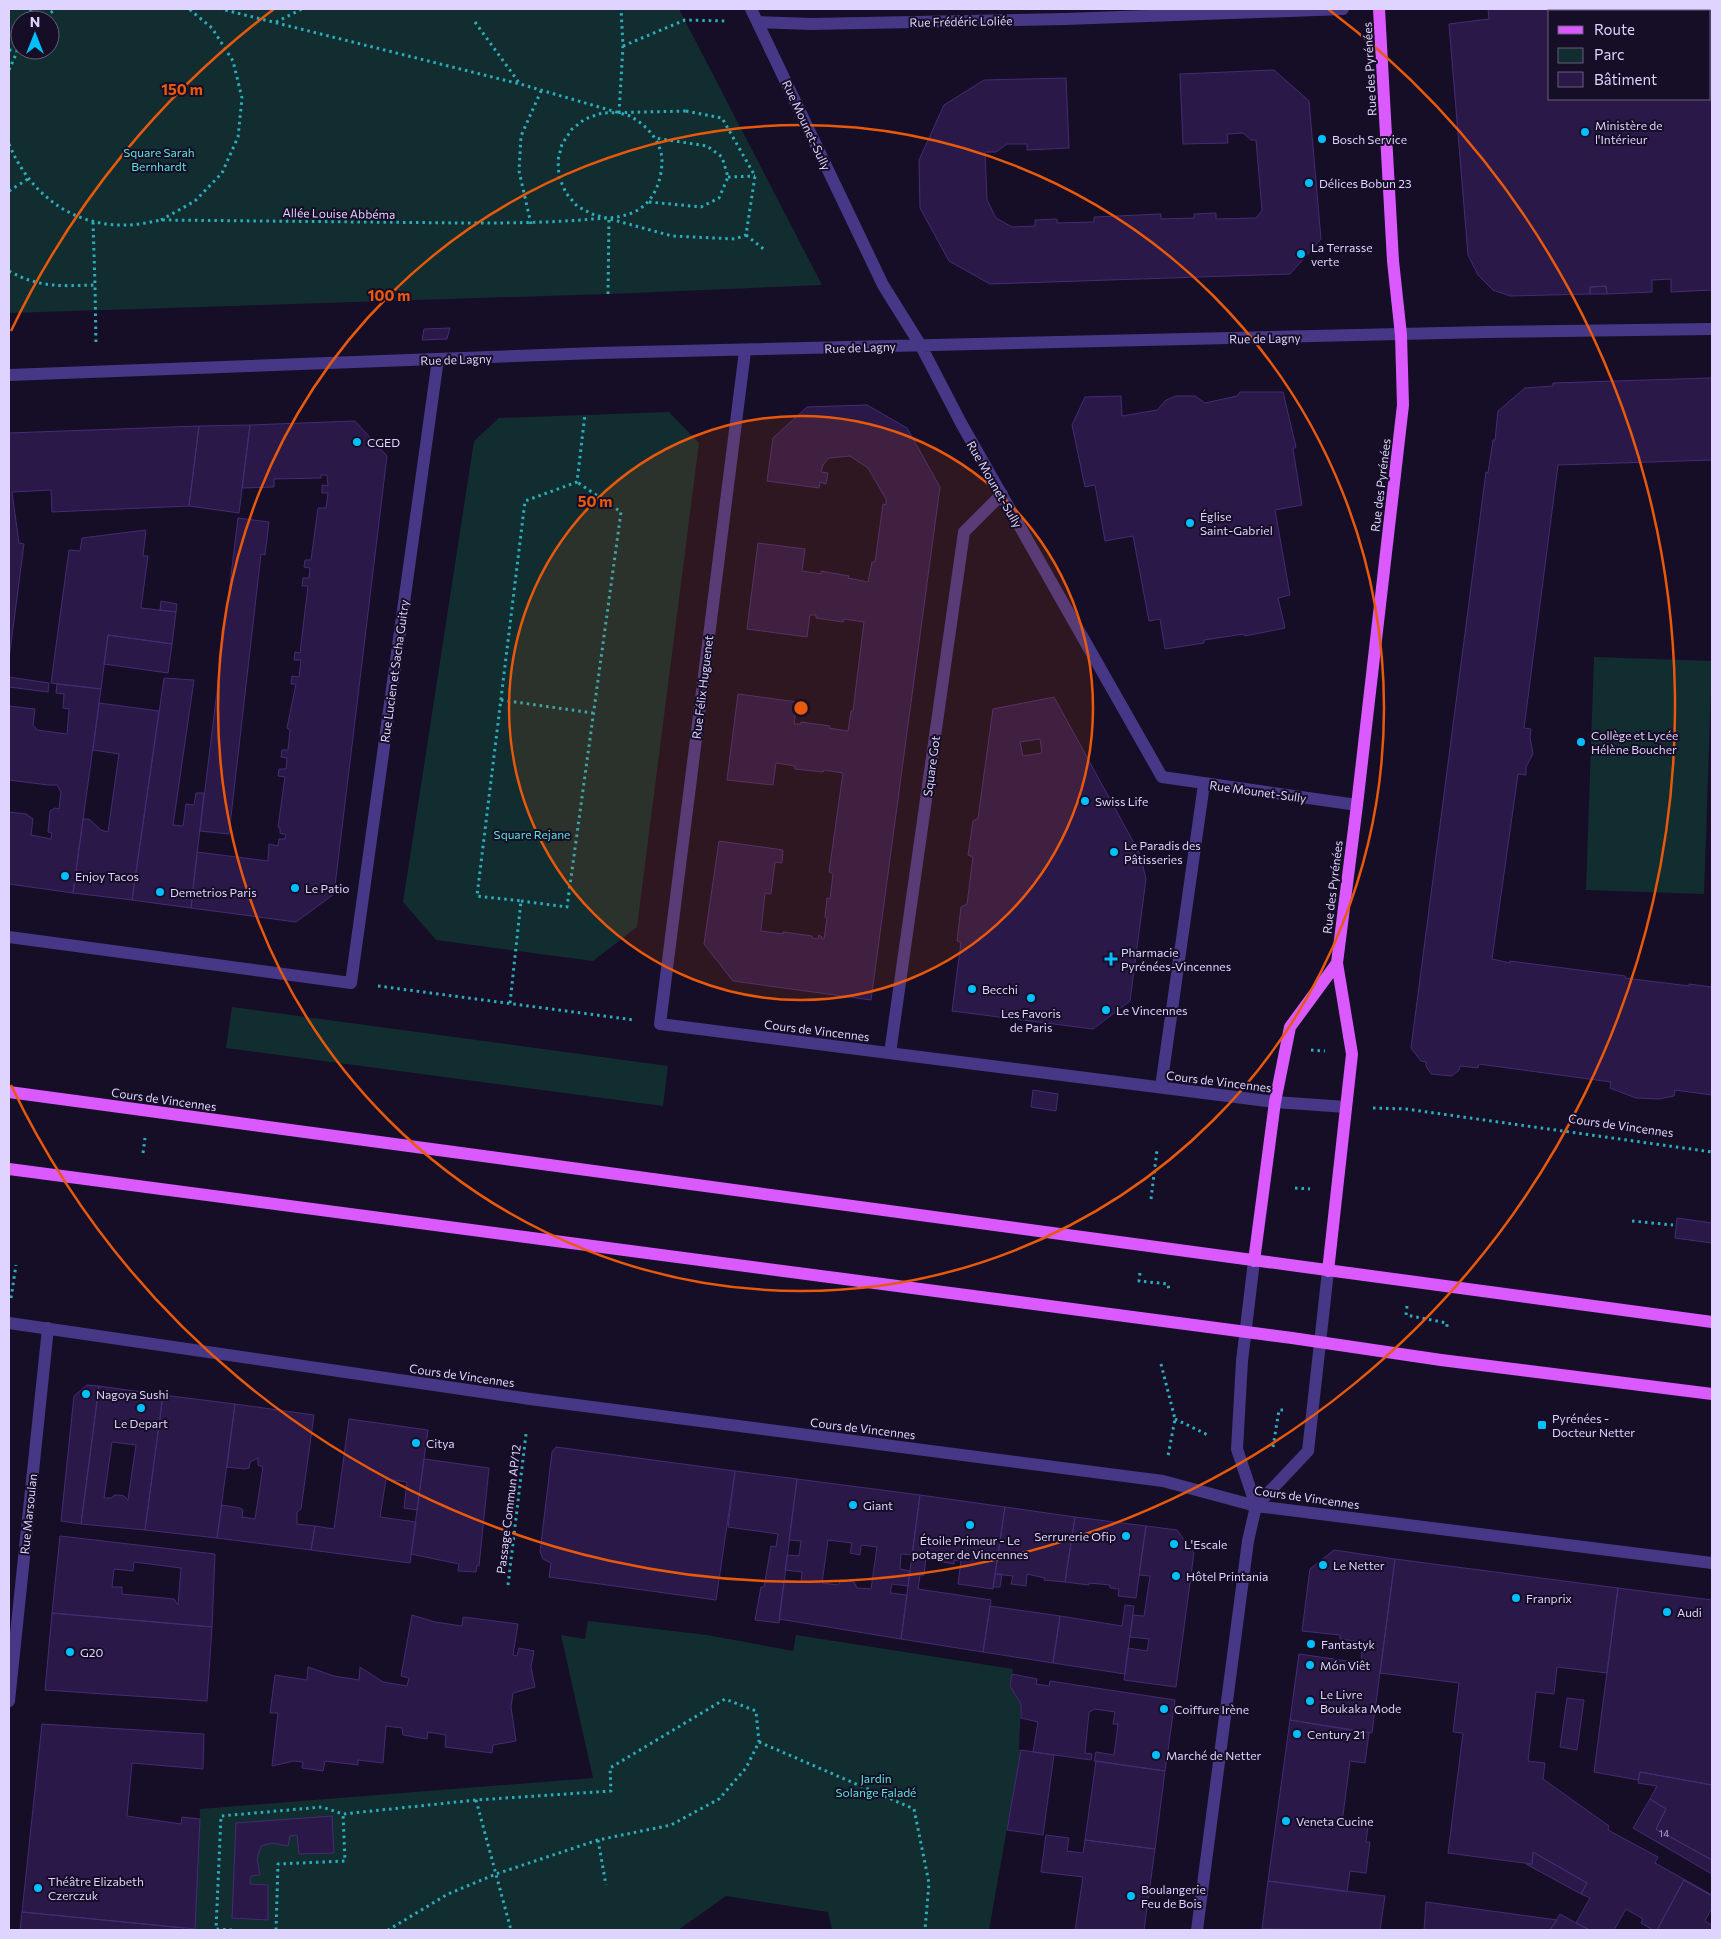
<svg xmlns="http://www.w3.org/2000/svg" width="1721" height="1939" viewBox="0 0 1721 1939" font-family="Commissioner,sans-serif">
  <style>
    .green { fill: #112d30; fill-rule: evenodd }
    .building { fill: #2a1948; stroke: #442b74; fill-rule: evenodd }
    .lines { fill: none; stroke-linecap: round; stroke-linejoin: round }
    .path { stroke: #2baebb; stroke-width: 3; stroke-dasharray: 2.5 4; stroke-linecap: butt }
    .minor { stroke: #463886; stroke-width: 12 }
    .major { stroke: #da5aff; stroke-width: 12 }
    .ring { fill: none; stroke: #e8590c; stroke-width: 2.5 }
    .poi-dot { fill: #00bffe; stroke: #160e26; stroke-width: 2 }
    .labels { text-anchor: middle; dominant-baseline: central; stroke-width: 4; stroke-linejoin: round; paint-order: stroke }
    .number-label { font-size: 10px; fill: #b2a4d1 }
    .street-label { font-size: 12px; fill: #dfd3ff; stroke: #160e26 }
    .poi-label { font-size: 12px; fill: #dfd3ff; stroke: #160e26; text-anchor: start }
    .park-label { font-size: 12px; fill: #5ae4d6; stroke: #160e26 }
    .centre { fill: #e8590c; stroke: #160e26; stroke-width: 2.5 }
    .ring-label { font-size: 15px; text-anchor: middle; font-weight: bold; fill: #e8590c; stroke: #160e26; stroke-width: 4; stroke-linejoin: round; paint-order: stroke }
  </style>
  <rect width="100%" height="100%" fill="#160e26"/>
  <!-- green -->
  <path class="green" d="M9,9H679L822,285L608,294L9,313ZM20,20H50V50H20Z
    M669,412L699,443L637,927L593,961L436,940L403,902L474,441L499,418Z
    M1594,657L1712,661L1704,894L1586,890Z
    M232,1007L668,1066L663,1106L226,1048Z
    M588,1621L707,1635L793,1651L796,1635L1013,1669L1010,1686L1021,1704L1019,1749L1021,1750L989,1930H832L828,1912L726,1896L678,1930H195L200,1809L593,1778L561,1635L585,1639Z"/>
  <!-- building -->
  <path class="building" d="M1488,9H1712V290L1671,292V279L1652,280V292L1607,294L1606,286L1590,287V294L1510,296L1493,290L1478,275L1468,255L1449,24L1489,19ZM1550,11H1710V99H1550Z
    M1274,70L1309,101L1321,239L1290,274L990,284L949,261L920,208L919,160L944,105L984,80L1066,78L1069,148L1027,150V144H1007L996,152H985L987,200L996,218L1012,227L1035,226V220L1057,219V223L1094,222V217L1161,214V219L1194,218V214L1216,213V219L1256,218L1262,210L1256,140H1251L1243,133L1227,134L1228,143L1183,144L1180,74Z
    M1606,286L1607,294H1590V287Z
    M450,328L447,339L422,340L424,329Z
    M1709,378H1712V460L1558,465L1524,728L1531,729L1530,737L1533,754L1526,767V775L1518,774L1492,959L1510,963V961L1625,976V978L1689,986V984L1712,987V1095L1675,1090L1674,1096L1659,1099L1636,1098L1610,1088L1611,1082L1479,1064L1478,1068L1460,1066L1459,1070L1452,1076L1431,1074L1426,1066V1062L1421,1061L1411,1048L1486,472L1488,473L1493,440H1495L1498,411L1525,388L1553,386V383Z
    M1240,392H1283L1296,447L1293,449L1302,505L1275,510L1290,595L1278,598L1285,628L1245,636L1244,634L1204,640V643L1165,649L1160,619L1149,621L1133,536L1105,541L1095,485L1085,487L1072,425L1085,397L1121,396L1122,416L1157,410L1166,400L1176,396H1195L1205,403L1237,396Z
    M867,405L907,428L940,487L871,1000L733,981L704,944L719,841L783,850L782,863L775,862L771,894L765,893L761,931L783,934V932L812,936V938L818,939L819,935L822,937V939H824L827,918L825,917L827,898L830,899L833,874L829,872L843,773L824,770L823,772L795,769V766L776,763L773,785L727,780L738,694L797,702L794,724H801V722L830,726L829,728L848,731L851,711H853L864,622L844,619L843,622L816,618V615H810L807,637L747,629L758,543L805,549L802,571L821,574V571L849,576L848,578L868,582L872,562H875L883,504L886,505V499L868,468L850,456L829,458L823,465L821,472L828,473L826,484L820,482L819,488L767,481L773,438L807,407Z
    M355,421L387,456L334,894L296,922L191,908L197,852L268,861L269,844L278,846L279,839H285L286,835L280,833V828L278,827L285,777L278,776L279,769H286L287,758L281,757L282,750H288L290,730L287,728L296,684H291L292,676L299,677L301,660H294L295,652L300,653L308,586H302L303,578H309L310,568L304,567L305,560H311L318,508H326L328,493H322V485L328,486L327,475H321V478L274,479V487L242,488L250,425Z
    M250,425L239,513L189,506L199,426Z
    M199,426L189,506L52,512L51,490L12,492L19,543L24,544L9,659V433Z
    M238,518L269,522L265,555L261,554L229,834L200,831Z
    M146,530L143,556H148L141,608L176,612L172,644L108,635L101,689L51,683L69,550L80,551L82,538Z
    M161,601L177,604L176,612L160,610Z
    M108,635L172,644L168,673L104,664Z
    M9,677L49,683L48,692L9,687Z
    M164,678L194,680L173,825L183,826L186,804L194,805L196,793H204L191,908L132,900Z
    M57,684L101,689L73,893L9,884V812L26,814L33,819L31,835L51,839L52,833L48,832L50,811L55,808L59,809L61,792L57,785H48L9,780V706L35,709L33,725L37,730L67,734L69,709L63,708L64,694L56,693Z
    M1054,697L1140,854L1146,879L1130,1001L1093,1029L952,1011L961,942L957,941L961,907L967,904L973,857L968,855L973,821L978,818L993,709ZM1040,739L1042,753L1023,756L1020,742Z
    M99,703L159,711L132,900L73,893L83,819H89L101,830L108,832L119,754L93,750Z
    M1033,1090L1058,1094L1056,1111L1031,1107Z
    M1677,1218L1712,1223V1243L1675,1238Z
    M87,1385L99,1386L81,1524L61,1521L74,1396Z
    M99,1386L163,1395L145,1530L81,1524ZM112,1442L136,1445L128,1500L124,1496L119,1495H115L111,1498H104Z
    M163,1395L235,1404L217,1538L145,1530Z
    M235,1404L314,1415L301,1509L297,1512V1524L315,1526L311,1550L217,1538L222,1505L240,1508L243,1510L242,1517L255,1519L263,1467L258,1465V1458L250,1462L249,1468L245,1469L227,1467Z
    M349,1419L428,1430L417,1510L404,1508L407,1482L386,1479L380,1517L416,1522L410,1563L311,1550L315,1526L334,1529Z
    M556,1447L735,1471L716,1600L549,1577L551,1563L543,1559L540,1552L552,1452Z
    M424,1459L489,1468L479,1566L477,1565L476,1572L458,1571L459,1564L411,1554Z
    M735,1471L797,1479L779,1623L755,1620L761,1587H764L771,1546L776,1547L778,1534L728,1527Z
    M797,1479L920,1495L912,1555L901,1554L900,1569L910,1571L908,1586L892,1584L890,1593L907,1595L901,1639L779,1619L784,1580L801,1582L802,1572L785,1570L787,1555L799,1556L801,1541L789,1540ZM828,1540L852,1543L850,1553L860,1555L861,1545L877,1547L871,1589L857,1588L854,1582L841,1580L838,1585L822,1583Z
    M920,1495L1005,1507L993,1589L958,1584L961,1561L954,1560V1564L937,1561L938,1558L926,1557L924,1575H920L918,1589L991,1600L983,1652L901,1639Z
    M1005,1507L1075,1517L1065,1582L1044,1580L1045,1578L1027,1574L1026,1586L1011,1584L1013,1576L995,1574Z
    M1075,1517L1146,1526L1136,1598L1118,1596L1119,1589L1110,1588V1585L1089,1583V1585L1065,1582Z
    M1146,1526L1177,1530L1194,1553L1176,1687L1124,1680L1128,1648L1147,1651L1149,1639L1130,1637L1133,1615L1144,1616L1150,1576L1139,1575Z
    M60,1536L215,1554L212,1627L52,1613ZM134,1562L181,1568L178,1605L174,1599L122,1594V1587H112L114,1569L133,1571Z
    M1334,1550L1395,1559L1372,1733L1290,1720L1299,1654L1361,1663L1363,1642L1340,1639V1635L1302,1631L1310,1569Z
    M1395,1559L1618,1588L1607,1673L1557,1667L1554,1694L1536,1692L1528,1761L1545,1763L1543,1779L1609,1826L1608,1830L1658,1857L1655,1863L1712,1895V1896L1684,1880L1657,1930H1653L1641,1923L1643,1919L1626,1909L1614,1930H1590L1576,1923L1590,1898L1581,1894L1587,1883L1533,1852L1532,1864L1448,1853L1463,1733L1453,1732L1459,1683L1380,1673Z
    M995,1574H1002L1000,1587H993Z
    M1618,1588L1712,1600V1785L1640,1772L1638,1780L1594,1772Z
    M1125,1605L1134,1606L1125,1674L1053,1663L1060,1616L1122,1626Z
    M990,1606L1060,1616L1053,1663L983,1652Z
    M52,1613L212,1627L207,1701L45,1690Z
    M412,1615L435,1622L462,1626L463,1617L518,1624L513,1655L517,1656L519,1648L534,1651L531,1667L535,1687L513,1693L511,1707L516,1741L493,1745L492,1753L445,1747L446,1735L428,1732L427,1739L403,1735L402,1728L386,1726L383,1763L358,1760V1765L325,1761L323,1771L302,1768L303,1762L294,1761L272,1766L278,1713H270L275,1675L307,1680L308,1667L334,1676L359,1680L360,1667L383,1682L407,1686L409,1678L401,1676Z
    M1012,1674L1037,1679L1036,1684L1049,1686L1050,1681L1175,1700L1165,1771L1094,1761L1096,1752L1114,1755L1118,1724H1113L1115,1712L1095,1709L1089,1712L1085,1753L1092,1754L1091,1760L1033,1752L1038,1722L1021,1718V1704L1010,1686Z
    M1567,1698L1584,1700L1577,1750L1560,1747Z
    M1290,1720L1369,1733L1365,1763L1350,1761L1342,1823L1368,1827L1366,1842H1370L1366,1873L1350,1871L1347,1892L1268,1881Z
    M42,1724L204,1734L203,1769L132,1763L127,1816L181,1824L182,1817L200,1819L195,1929L22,1912Z
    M1021,1750L1054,1755L1043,1835L1007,1830Z
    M1096,1761L1165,1771L1155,1849L1085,1840Z
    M1640,1772L1712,1785V1860L1656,1829L1666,1809L1650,1799L1657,1786L1638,1783Z
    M1650,1799L1666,1809L1656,1829L1712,1860V1874L1633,1828Z
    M332,1816L334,1853L299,1854L297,1835L290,1836L288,1846L272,1843L261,1846L257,1859L260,1875L251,1876L250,1884L268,1885V1920L232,1918L236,1823Z
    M1046,1835L1069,1838L1067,1851L1083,1853L1085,1840L1155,1849L1144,1930H1075L1083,1877L1041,1872Z
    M1533,1852L1587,1883L1581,1894L1526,1864H1532Z
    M1684,1880L1712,1896V1908L1705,1921L1712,1925V1930H1657Z
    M1268,1881L1385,1896L1380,1930L1262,1929Z
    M1426,1902L1557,1920L1550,1930H1424Z
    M22,1912L184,1928V1930H20Z
    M1560,1914L1576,1923L1590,1930H1550Z"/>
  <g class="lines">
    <!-- path -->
    <path class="path" d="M30,9L40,20
      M40,20L56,9
      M276,22L302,9
      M475,22L520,84
      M623,46L685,20L727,21
      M9,50L16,51
      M9,70L20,45
      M686,111L722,118L755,176L746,235L735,239L672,236L592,214L577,206L566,193L559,177L558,160L562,144L572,129L585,119L602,113Z
      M619,113L623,46L621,9
      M9,144C29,193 72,227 127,225C138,225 150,222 161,220C262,221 363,222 463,223C507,223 549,223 592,219C607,218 623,218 636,211C655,201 662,179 662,160C661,140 646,125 630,116L520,84L221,9
      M728,177L755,176
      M9,191L28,179
      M649,202L701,207L719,198L728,177L722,157L707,146L655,138
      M161,220L195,201L222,173L238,137L242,98L233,61L212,28L189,9
      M93,222L95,285
      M531,224L519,171L521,136L541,91
      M746,235L766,251
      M9,271C39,288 61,286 95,285L96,346
      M608,294L609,218
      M501,700L593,713
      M521,901L567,907L621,512L577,482
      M378,986L634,1020
      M510,1003L521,901L477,896L525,501L577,482L585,414
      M1311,1050L1325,1051
      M1373,1108L1406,1109L1712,1152
      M143,1153L145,1138
      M1295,1188L1310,1189
      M1151,1199L1157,1150
      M1632,1221L1673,1225
      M1140,1273L1139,1281L1168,1284L1169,1291
      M11,1298L16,1265
      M1407,1306L1406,1315L1447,1323V1329
      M1161,1364L1175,1419L1168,1456
      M1175,1419L1210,1436
      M1273,1447L1279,1410H1285
      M508,1585L526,1434
      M759,1742L914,1809L929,1883L925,1930
      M476,1800L511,1930
      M598,1840L606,1885
      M232,1930L216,1929L221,1816L322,1807L343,1814L476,1800L611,1791L610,1768L725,1699L756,1711L759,1742L746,1768L719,1799L671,1825L598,1840L496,1874L448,1894L388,1930
      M276,1930L278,1864L345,1861L343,1814"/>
    <!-- minor -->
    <path class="minor" d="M751,9L883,285L921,346L961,423L1162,777L1357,805
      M758,22L811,24L1065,19L1343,9
      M745,351L660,1024L1275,1102L1346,1107
      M9,375L597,353L1486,332L1712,329
      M9,937L351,983L438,359
      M890,1053L964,532L1002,494
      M1161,1087L1204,784
      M1254,1261L1242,1361L1237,1449L1256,1506
      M9,1323L530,1399L1163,1481L1256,1506L1712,1563
      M9,1701L48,1328
      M1197,1930L1248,1541L1256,1506L1308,1451L1328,1271"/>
    <!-- major -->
    <path class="major" d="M9,1092L1712,1322
      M9,1169L1292,1338L1441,1360L1712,1394
      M1254,1261L1275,1102L1290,1027L1337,963
      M1328,1271L1352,1054L1337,963L1357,805L1403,405L1401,335L1393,261L1379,9"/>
  </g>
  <!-- distance rings -->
  <circle cx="801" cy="708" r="292" fill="#e8590c" fill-opacity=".12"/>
  <g class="ring">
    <circle cx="801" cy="708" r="292"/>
    <circle cx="801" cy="708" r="583"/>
    <path d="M11 331A875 875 0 0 1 274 9M1328 9A875 875 0 1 1 11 1085"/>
  </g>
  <!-- markers -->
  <g class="poi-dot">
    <circle cx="1585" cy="132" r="5"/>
    <circle cx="1322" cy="139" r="5"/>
    <circle cx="1309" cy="183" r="5"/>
    <circle cx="1301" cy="254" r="5"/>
    <circle cx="357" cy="442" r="5"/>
    <circle cx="1190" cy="523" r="5"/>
    <circle cx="1581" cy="742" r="5"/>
    <circle cx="1085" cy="801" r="5"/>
    <circle cx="1114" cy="852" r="5"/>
    <circle cx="65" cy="876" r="5"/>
    <circle cx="295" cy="888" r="5"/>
    <circle cx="160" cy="892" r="5"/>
    <path d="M1108.5 951.5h5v5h5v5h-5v5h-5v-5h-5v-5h5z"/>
    <circle cx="972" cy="989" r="5"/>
    <circle cx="1031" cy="998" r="5"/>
    <circle cx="1106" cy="1010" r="5"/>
    <circle cx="86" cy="1394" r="5"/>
    <circle cx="141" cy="1408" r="5"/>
    <rect x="1537" y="1420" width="10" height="10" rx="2.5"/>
    <circle cx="416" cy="1443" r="5"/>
    <circle cx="853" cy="1505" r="5"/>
    <circle cx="970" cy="1525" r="5"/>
    <circle cx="1126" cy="1536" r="5"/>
    <circle cx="1174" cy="1544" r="5"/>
    <circle cx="1323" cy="1565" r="5"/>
    <circle cx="1176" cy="1576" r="5"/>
    <circle cx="1516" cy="1598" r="5"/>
    <circle cx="1667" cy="1612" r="5"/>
    <circle cx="1311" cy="1644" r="5"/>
    <circle cx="70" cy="1652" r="5"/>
    <circle cx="1310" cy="1665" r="5"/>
    <circle cx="1310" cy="1701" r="5"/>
    <circle cx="1164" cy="1709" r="5"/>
    <circle cx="1297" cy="1734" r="5"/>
    <circle cx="1156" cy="1755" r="5"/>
    <circle cx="1286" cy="1821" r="5"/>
    <circle cx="38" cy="1888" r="5"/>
    <circle cx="1131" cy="1896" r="5"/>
  </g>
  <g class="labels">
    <!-- number labels -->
    <g class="number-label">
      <text x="1664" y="1833">14</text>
    </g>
    <!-- street labels -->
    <g class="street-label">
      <text transform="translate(961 21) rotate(-1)">Rue Frédéric Loliée</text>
      <text transform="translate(1369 69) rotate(-93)">Rue des Pyrénées</text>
      <text transform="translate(807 125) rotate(65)">Rue Mounet-Sully</text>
      <text transform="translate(339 213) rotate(1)">Allée Louise Abbéma</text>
      <text transform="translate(1265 338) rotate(-1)">Rue de Lagny</text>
      <text transform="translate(860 347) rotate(-2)">Rue de Lagny</text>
      <text transform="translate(456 359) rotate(-2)">Rue de Lagny</text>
      <text transform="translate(995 484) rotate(60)">Rue Mounet-Sully</text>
      <text transform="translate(1380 485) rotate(-83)">Rue des Pyrénées</text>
      <text transform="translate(394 671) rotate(-82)">Rue Lucien et Sacha Guitry</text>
      <text transform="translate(702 687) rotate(-83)">Rue Félix Huguenet</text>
      <text transform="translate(931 766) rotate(-82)">Square Got</text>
      <text transform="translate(1258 791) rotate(8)">Rue Mounet-Sully</text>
      <text transform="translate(1332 887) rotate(-83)">Rue des Pyrénées</text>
      <text transform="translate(817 1030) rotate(7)">Cours de Vincennes</text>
      <text transform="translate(1219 1081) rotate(7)">Cours de Vincennes</text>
      <text transform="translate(164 1099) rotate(8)">Cours de Vincennes</text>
      <text transform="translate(1621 1125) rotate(8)">Cours de Vincennes</text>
      <text transform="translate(462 1375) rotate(8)">Cours de Vincennes</text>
      <text transform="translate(863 1428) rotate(7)">Cours de Vincennes</text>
      <text transform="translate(1307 1497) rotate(8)">Cours de Vincennes</text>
      <text transform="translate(508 1509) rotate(-83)">Passage Commun AP/12</text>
      <text transform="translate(28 1514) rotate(-84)">Rue Marsoulan</text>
    </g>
    <!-- poi labels -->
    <g class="poi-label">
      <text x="1595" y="125">Ministère de<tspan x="1595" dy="14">l'Intérieur</tspan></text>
      <text x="1332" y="139">Bosch Service</text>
      <text x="1319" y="183">Délices Bobun 23</text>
      <text x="1311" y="247">La Terrasse<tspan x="1311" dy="14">verte</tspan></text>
      <text x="367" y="442">CGED</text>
      <text x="1200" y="516">Église<tspan x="1200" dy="14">Saint-Gabriel</tspan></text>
      <text x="1591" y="735">Collège et Lycée<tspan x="1591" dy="14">Hélène Boucher</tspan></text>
      <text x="1095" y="801">Swiss Life</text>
      <text x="1124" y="845">Le Paradis des<tspan x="1124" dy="14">Pâtisseries</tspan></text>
      <text x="75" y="876">Enjoy Tacos</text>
      <text x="305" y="888">Le Patio</text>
      <text x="170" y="892">Demetrios Paris</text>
      <text x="1121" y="952">Pharmacie<tspan x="1121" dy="14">Pyrénées-Vincennes</tspan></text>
      <text x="982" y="989">Becchi</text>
      <text x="1116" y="1010">Le Vincennes</text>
      <text x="1031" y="1013" text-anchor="middle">Les Favoris<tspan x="1031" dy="14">de Paris</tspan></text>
      <text x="96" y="1394">Nagoya Sushi</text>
      <text x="1552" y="1418">Pyrénées -<tspan x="1552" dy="14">Docteur Netter</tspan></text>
      <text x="141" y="1423" text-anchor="middle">Le Depart</text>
      <text x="426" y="1443">Citya</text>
      <text x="863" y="1505">Giant</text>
      <text x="1116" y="1536" text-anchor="end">Serrurerie Ofip</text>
      <text x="970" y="1540" text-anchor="middle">Étoile Primeur - Le<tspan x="970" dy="14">potager de Vincennes</tspan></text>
      <text x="1184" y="1544">L'Escale</text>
      <text x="1333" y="1565">Le Netter</text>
      <text x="1186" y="1576">Hôtel Printania</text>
      <text x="1526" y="1598">Franprix</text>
      <text x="1677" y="1612">Audi</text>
      <text x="1321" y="1644">Fantastyk</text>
      <text x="80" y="1652">G20</text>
      <text x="1320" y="1665">Món Viêt</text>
      <text x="1320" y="1694">Le Livre<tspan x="1320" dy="14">Boukaka Mode</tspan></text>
      <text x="1174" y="1709">Coiffure Irène</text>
      <text x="1307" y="1734">Century 21</text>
      <text x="1166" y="1755">Marché de Netter</text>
      <text x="1296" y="1821">Veneta Cucine</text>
      <text x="48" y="1881">Théâtre Elizabeth<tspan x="48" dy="14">Czerczuk</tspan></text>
      <text x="1141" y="1889">Boulangerie<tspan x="1141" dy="14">Feu de Bois</tspan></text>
    </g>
    <!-- park labels -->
    <g class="park-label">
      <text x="159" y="152">Square Sarah<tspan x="159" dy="14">Bernhardt</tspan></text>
      <text x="532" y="834">Square Rejane</text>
      <text x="876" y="1778">Jardin<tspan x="876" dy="14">Solange Faladé</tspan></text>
    </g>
  </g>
  <circle cx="801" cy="708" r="8" class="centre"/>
  <g class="ring-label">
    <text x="182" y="95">150 m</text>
    <text x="389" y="301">100 m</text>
    <text x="595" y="507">50 m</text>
  </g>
  <!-- border -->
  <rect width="1721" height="1939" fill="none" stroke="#dfd3ff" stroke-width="20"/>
  <!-- legend -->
  <rect x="1548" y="10" width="162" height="90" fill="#160e26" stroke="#665d7d"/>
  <rect x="1558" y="26" width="25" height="8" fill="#da5aff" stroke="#665d7d"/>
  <text x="1594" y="35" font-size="15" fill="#dfd3ff">Route</text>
  <rect x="1558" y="48" width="25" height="15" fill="#112d30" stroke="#665d7d"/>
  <text x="1594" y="60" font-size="15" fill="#dfd3ff">Parc</text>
  <rect x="1558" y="72" width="25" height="15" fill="#2a1948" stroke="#665d7d"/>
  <text x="1594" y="85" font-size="15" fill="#dfd3ff">Bâtiment</text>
  <!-- north arrow -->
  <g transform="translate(35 35)"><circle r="24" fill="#160e26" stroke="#665d7d"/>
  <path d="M0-4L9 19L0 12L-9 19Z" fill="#00bffe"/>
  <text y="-8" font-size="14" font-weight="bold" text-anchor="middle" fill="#dfd3ff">N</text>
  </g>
</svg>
